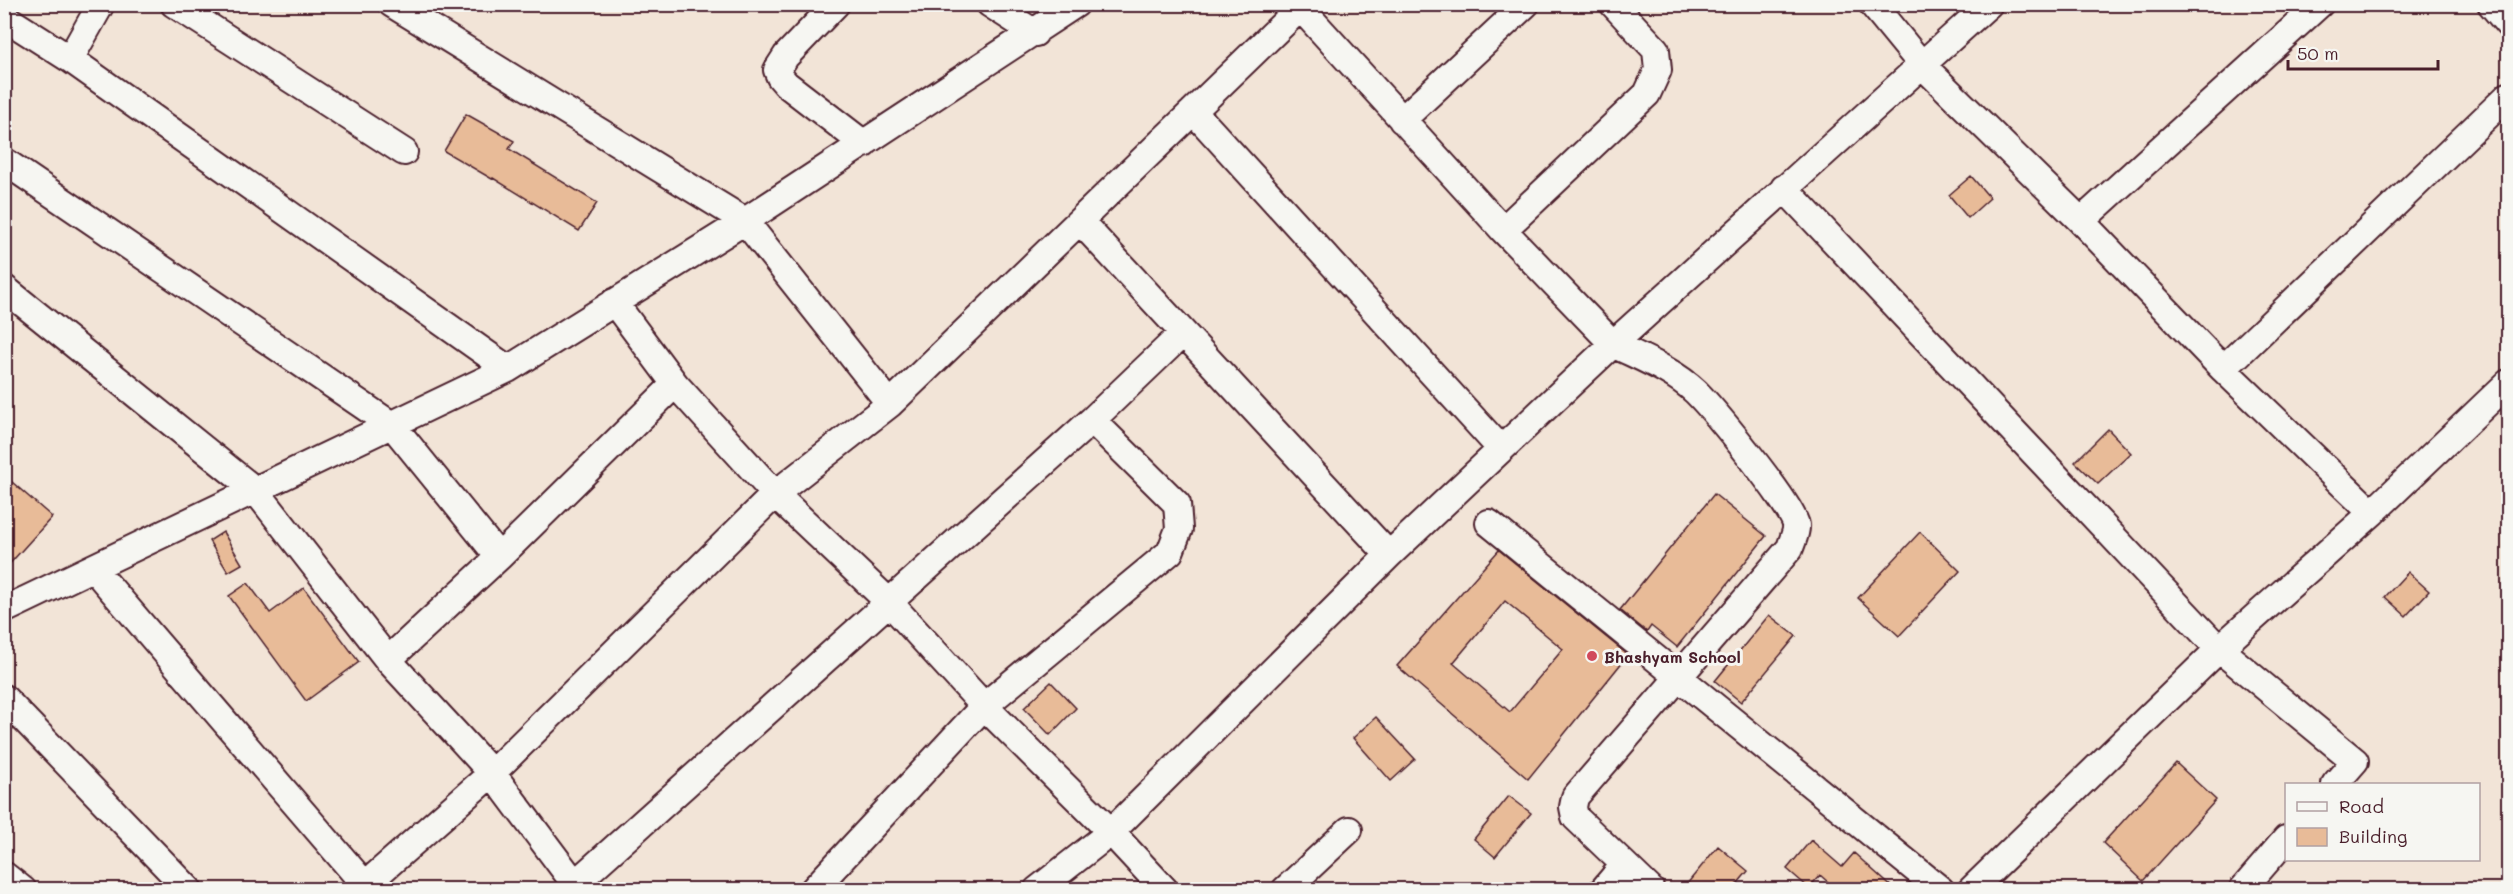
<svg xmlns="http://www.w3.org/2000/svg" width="2513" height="894" viewBox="0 0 2513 894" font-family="Mali,sans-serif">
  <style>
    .building { fill: #e8bb98; stroke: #4a1f2b; stroke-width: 1.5; fill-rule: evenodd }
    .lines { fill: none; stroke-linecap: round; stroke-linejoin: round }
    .minor-casing { stroke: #4a1f2b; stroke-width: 30 }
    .minor { stroke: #f6f6f2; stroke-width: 26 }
    .poi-dot { fill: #d1495b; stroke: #f6f6f2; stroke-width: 2 }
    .labels { text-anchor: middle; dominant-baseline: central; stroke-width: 6; stroke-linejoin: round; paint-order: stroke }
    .poi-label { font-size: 16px; font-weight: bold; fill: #4a1f2b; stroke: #f6f6f2; text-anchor: start }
  </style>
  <rect width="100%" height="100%" fill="#f2e4d7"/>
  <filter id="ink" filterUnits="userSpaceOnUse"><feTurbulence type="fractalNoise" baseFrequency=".0167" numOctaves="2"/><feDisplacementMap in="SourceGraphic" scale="12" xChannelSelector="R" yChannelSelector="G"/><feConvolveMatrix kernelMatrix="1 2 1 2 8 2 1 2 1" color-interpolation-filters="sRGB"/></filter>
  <g filter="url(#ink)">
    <!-- building -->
    <path class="building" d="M466,114L514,141L509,149L597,203L579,231L493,178L492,179L444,151Z
      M1971,176L1990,198L1968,218L1949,195Z
      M2108,429L2131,453L2098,484L2075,462Z
      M4,475L52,517L4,570Z
      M1714,494L1766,536L1677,647L1651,626L1647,632L1620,610Z
      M223,532L242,564L228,572L209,541Z
      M1920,532L1960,571L1899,636L1858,598Z
      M1499,550L1628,655L1528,779L1397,666ZM1505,601L1563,649L1510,712L1453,663Z
      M2408,572L2429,591L2406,616L2385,597Z
      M248,583L270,613L304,588L359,662L306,701L229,596Z
      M1769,615L1796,636L1741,702L1715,681Z
      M1051,682L1076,708L1050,735L1024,708Z
      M1376,717L1415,759L1391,781L1353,738Z
      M2176,763L2216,800L2143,881L2103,843Z
      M1509,796L1531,813L1495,857L1474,839Z
      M1811,840L1842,867L1854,853L1895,890H1837L1820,875L1809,888L1787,869Z
      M1718,846L1748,871L1732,890H1682Z"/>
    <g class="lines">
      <defs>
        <path id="minor" d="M174,4L404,152
          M392,4L745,221L890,404
          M836,4L786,56L777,70L780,77L786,84L864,144
          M990,4L1035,33
          M1872,4L1922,65L2081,221L2223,369L2372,513
          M2491,4L2508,24
          M4,17L70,59L508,369
          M70,59L101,4
          M1193,111L1501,449
          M1402,120L1526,4
          M4,161L393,426L499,557
          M1784,188L2219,649L2355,761L2335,784
          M1080,221L1389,555
          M2081,221L2320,4
          M1503,230L1647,94L1658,70L1656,50L1613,4
          M4,288L256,491L388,660L492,773L365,885
          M614,302L675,384L775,494L889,602L984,706L1111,832L1165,890
          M2223,369L2508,96
          M1489,523L1941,890
          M93,568L365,885L361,890
          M4,610L508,369L745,221L1076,4
          M388,660L499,557L675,384
          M4,698L189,890
          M4,875L23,890
          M575,884L492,773L775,494L890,404L1304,4
          M568,890L1092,420L1182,334
          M813,890L984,706L1170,552L1179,529L1177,504L1092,420
          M1037,890L1111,832L1389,555L1613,344L1503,230L1297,4
          M1285,890L1349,830
          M1603,890L1624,865
          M1651,890L1575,817L1573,807L1575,797L1790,548C1792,541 1797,532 1796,525C1793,506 1714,410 1696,392C1673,370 1641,358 1613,344L1989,4
          M1971,890L2219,649L2372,513L2508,383
          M2242,890L2286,839"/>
      </defs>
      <!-- minor casing -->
      <use href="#minor" class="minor-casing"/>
      <!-- minor -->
      <use href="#minor" class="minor"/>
    </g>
  </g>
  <!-- markers -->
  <circle class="poi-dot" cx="1592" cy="656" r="6"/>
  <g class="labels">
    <!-- poi labels -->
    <g class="poi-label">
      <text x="1604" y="656">Bhashyam School</text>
    </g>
  </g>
  <!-- margin -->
  <rect width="2513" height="894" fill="none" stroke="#f6f6f2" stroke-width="24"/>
  <rect x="12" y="12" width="2489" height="870" fill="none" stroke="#4a1f2b" stroke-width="2" filter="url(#ink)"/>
  <!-- legend -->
  <rect x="2285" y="783" width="195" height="78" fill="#f6f6f2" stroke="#b1a0a2" stroke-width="1.5"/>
  <rect x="2297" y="802" width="30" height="9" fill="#f6f6f2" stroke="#b1a0a2" stroke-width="1.5"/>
  <text x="2339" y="813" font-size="18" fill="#4a1f2b">Road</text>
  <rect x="2297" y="828" width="30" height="18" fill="#e8bb98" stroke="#b1a0a2" stroke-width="1.5"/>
  <text x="2339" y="843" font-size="18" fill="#4a1f2b">Building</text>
  <!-- scale -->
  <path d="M2288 60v9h150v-9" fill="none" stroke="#4a1f2b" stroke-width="3"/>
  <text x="2297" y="60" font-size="18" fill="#4a1f2b" stroke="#f6f6f2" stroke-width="4.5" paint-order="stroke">50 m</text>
</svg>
